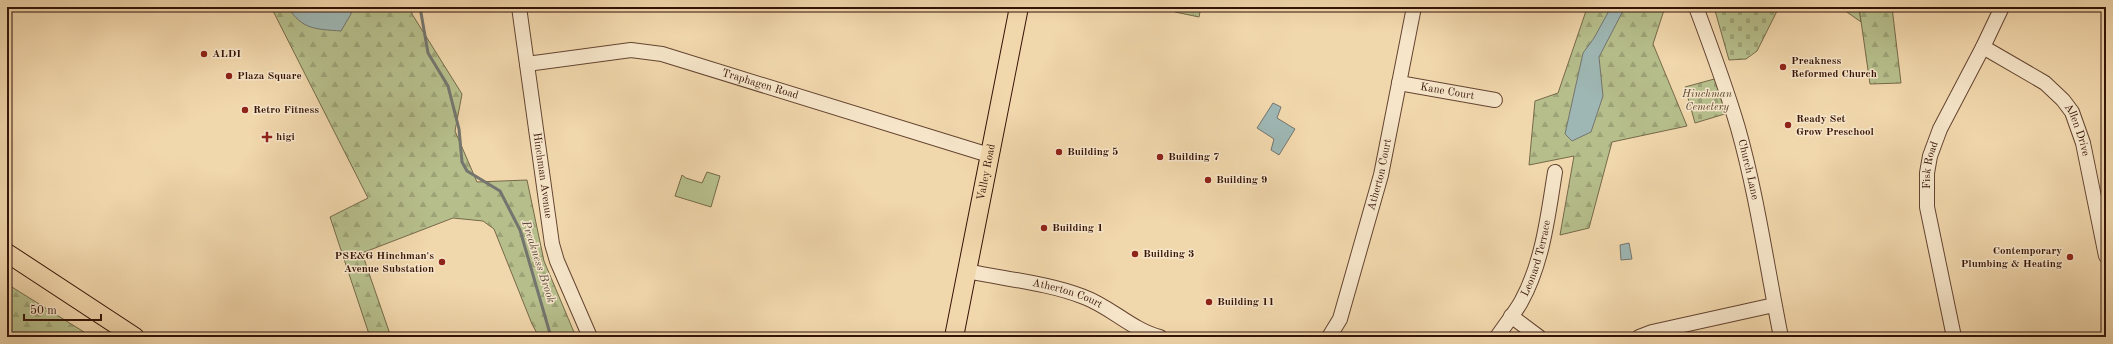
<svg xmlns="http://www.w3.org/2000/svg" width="2113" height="344" viewBox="0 0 2113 344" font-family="'Old Standard TT',serif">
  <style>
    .grass { fill: url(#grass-tufts); stroke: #766949 }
    .forest { fill: url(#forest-firs); stroke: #766949 }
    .cemetery { fill: url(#cemetery-stones); stroke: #766949 }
    .pitch { fill: #b6bf8c; stroke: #766949 }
    .water { fill: #9eb7b4; stroke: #74756e }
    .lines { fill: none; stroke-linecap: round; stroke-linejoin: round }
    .stream { stroke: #74756e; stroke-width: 3 }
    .minor-casing { stroke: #644430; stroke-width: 16 }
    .major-casing { stroke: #351306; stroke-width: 20 }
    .minor { stroke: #f6e5c9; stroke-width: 14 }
    .major { stroke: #f1d7ac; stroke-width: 18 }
    .poi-dot { fill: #8f2418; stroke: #f6e5c9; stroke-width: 1.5 }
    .labels { text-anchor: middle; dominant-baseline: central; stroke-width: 3; stroke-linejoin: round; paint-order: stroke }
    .poi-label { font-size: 11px; font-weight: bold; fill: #351306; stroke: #f6e5c9; text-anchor: start }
    .street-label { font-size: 11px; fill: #351306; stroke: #f6e5c9 }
    .park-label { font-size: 11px; font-style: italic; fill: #5c472e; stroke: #f6e5c9 }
    .water-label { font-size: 12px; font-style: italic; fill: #5a4c43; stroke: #f6e5c9 }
  </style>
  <defs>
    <pattern id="grass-tufts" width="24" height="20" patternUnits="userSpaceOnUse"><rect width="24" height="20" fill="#b6bf8c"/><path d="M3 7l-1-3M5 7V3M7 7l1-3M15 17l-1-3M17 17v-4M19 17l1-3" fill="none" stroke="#9da377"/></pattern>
    <pattern id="forest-firs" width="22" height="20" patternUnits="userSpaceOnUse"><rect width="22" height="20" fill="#b6bf8c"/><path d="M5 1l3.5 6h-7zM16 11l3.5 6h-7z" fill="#9da377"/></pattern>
    <pattern id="cemetery-stones" width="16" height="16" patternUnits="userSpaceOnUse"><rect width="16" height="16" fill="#b6bf8c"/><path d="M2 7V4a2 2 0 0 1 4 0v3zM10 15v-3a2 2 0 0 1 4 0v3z" fill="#9da377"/></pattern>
  </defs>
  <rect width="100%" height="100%" fill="#f1d7ac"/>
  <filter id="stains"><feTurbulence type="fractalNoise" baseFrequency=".005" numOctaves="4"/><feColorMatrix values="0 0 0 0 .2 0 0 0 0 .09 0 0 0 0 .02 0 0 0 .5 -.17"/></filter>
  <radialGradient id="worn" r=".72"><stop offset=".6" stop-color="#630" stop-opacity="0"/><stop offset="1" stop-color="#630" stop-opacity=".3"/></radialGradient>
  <!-- grass -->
  <path class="grass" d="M1176,7H1201L1199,17L1175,12Z
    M1840,7H1859L1861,22Z"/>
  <!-- forest -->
  <path class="forest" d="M271,7H412V14L462,94L455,131L477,182L527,180L544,261L576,337H539L532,324L494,229L483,221L453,218L362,253L391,337H370L330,217L368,198Z
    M1586,7H1665L1653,44L1687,126L1612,142L1589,228L1560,235L1574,156L1529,165L1535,101L1558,93L1587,8Z
    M1859,7H1892L1901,83L1870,84Z
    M7,284L92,337H7Z"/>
  <!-- cemetery -->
  <path class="cemetery" d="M1714,7H1779L1757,51L1746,59L1729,60Z
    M1718,78L1728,113L1695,123L1685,87Z"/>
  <!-- pitch -->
  <path class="pitch" d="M707,172L720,176L711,207L675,196L682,175L686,178L702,183Z"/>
  <!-- water -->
  <path class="water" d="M288,7H351V14L341,31C316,29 302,30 288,7Z
    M1611,7H1625L1599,57L1603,96L1591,132L1572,141L1565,134L1583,53L1594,38Z
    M1273,103L1281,107L1277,118L1295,129L1279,155L1271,150L1274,139L1257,128Z
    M1629,243L1632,259L1621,260L1620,245Z"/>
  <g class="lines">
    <!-- stream -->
    <path class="stream" d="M420,7L428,53L448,86L459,129L462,162L467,171L500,191L520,230L551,337"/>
    <defs>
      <g id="minor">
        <path id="s1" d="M519,7L552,244L557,261L590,337"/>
        <path id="s2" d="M1696,7C1711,47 1726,87 1738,128C1757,195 1767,268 1781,337"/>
        <path id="s3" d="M1983,47L2045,83L2063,100L2072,112L2083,143L2106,256"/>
        <path id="s4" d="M527,64L631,50L662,54L989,155"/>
        <path id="s5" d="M1399,83L1495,100"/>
        <path id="s6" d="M967,271C1004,279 1049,283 1084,297C1111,307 1132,330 1160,337"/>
        <path d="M1511,316L1539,337"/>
        <path id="s7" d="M1329,337L1340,319L1381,175L1414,7"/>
        <path id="s8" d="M1497,337C1505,325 1514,314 1521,302C1543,262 1548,215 1555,172"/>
        <path d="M1639,337L1652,332L1774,305"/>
        <path id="s9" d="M1954,337L1927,207V173L1930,156L1940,129L1983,47L2002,7"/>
      </g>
      <g id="major">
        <path d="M7,253L135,337"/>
        <path id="s10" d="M954,337L1019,7"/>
      </g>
    </defs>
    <!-- minor casing -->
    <use href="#minor" class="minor-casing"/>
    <!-- major casing -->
    <use href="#major" class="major-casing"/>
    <!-- minor -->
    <use href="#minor" class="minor"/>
    <!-- major -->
    <use href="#major" class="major"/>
  </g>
  <!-- markers -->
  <g class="poi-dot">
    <circle cx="204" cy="54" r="4"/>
    <circle cx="1783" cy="67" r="4"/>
    <circle cx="229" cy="76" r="4"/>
    <circle cx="245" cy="110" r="4"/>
    <circle cx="1788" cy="125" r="4"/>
    <path d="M265 131h4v4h4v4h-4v4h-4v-4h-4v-4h4z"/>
    <circle cx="1059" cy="152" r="4"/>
    <circle cx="1160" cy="157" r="4"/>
    <circle cx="1208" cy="180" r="4"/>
    <circle cx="1044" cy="228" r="4"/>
    <circle cx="1135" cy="254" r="4"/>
    <circle cx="2070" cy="257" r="4"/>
    <circle cx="442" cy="262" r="4"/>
    <circle cx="1209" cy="302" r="4"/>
  </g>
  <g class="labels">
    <!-- poi labels -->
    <g class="poi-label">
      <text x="212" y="54">ALDI</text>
      <text x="1791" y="61">Preakness<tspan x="1791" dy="13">Reformed Church</tspan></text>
      <text x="237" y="76">Plaza Square</text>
      <text x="253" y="110">Retro Fitness</text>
      <text x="1796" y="119">Ready Set<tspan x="1796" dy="13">Grow Preschool</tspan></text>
      <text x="276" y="137">higi</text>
      <text x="1067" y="152">Building 5</text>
      <text x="1168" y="157">Building 7</text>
      <text x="1216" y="180">Building 9</text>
      <text x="1052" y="228">Building 1</text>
      <text x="2062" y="251" text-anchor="end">Contemporary<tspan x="2062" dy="13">Plumbing &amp; Heating</tspan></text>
      <text x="1143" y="254">Building 3</text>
      <text x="434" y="256" text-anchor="end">PSE&amp;G Hinchman's<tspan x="434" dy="13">Avenue Substation</tspan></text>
      <text x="1217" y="302">Building 11</text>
    </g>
    <!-- street labels -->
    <g class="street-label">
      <text stroke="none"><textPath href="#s4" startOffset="239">Traphagen Road</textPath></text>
      <text stroke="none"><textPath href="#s5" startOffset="49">Kane Court</textPath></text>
      <text stroke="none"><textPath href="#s3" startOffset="130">Allen Drive</textPath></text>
      <text stroke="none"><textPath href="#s9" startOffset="175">Fisk Road</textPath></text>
      <text stroke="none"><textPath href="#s2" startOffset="171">Church Lane</textPath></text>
      <text stroke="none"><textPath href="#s10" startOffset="168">Valley Road</textPath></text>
      <text stroke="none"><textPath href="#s7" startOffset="171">Atherton Court</textPath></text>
      <text stroke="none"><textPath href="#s1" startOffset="170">Hinchman Avenue</textPath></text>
      <text stroke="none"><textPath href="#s8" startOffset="89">Leonard Terrace</textPath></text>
      <text stroke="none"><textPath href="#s6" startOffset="103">Atherton Court</textPath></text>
    </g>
    <!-- park labels -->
    <g class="park-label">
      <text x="1707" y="94">Hinchman<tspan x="1707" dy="13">Cemetery</tspan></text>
    </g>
    <!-- water labels -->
    <g class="water-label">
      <text transform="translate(538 262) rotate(72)">Preakness Brook</text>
    </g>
  </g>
  <!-- margin -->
  <rect width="2113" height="344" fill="none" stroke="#f1d7ac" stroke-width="24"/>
  <rect x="8" y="8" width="2097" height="328" fill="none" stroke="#351306" stroke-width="2"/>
  <rect x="12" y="12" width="2089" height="320" fill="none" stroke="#351306"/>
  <!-- scale -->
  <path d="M24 314v6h77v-6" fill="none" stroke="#351306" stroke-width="2"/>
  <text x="30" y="314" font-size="12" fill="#351306" stroke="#f6e5c9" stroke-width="3" paint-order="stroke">50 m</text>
  <rect width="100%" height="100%" filter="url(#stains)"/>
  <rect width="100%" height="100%" fill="url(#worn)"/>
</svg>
